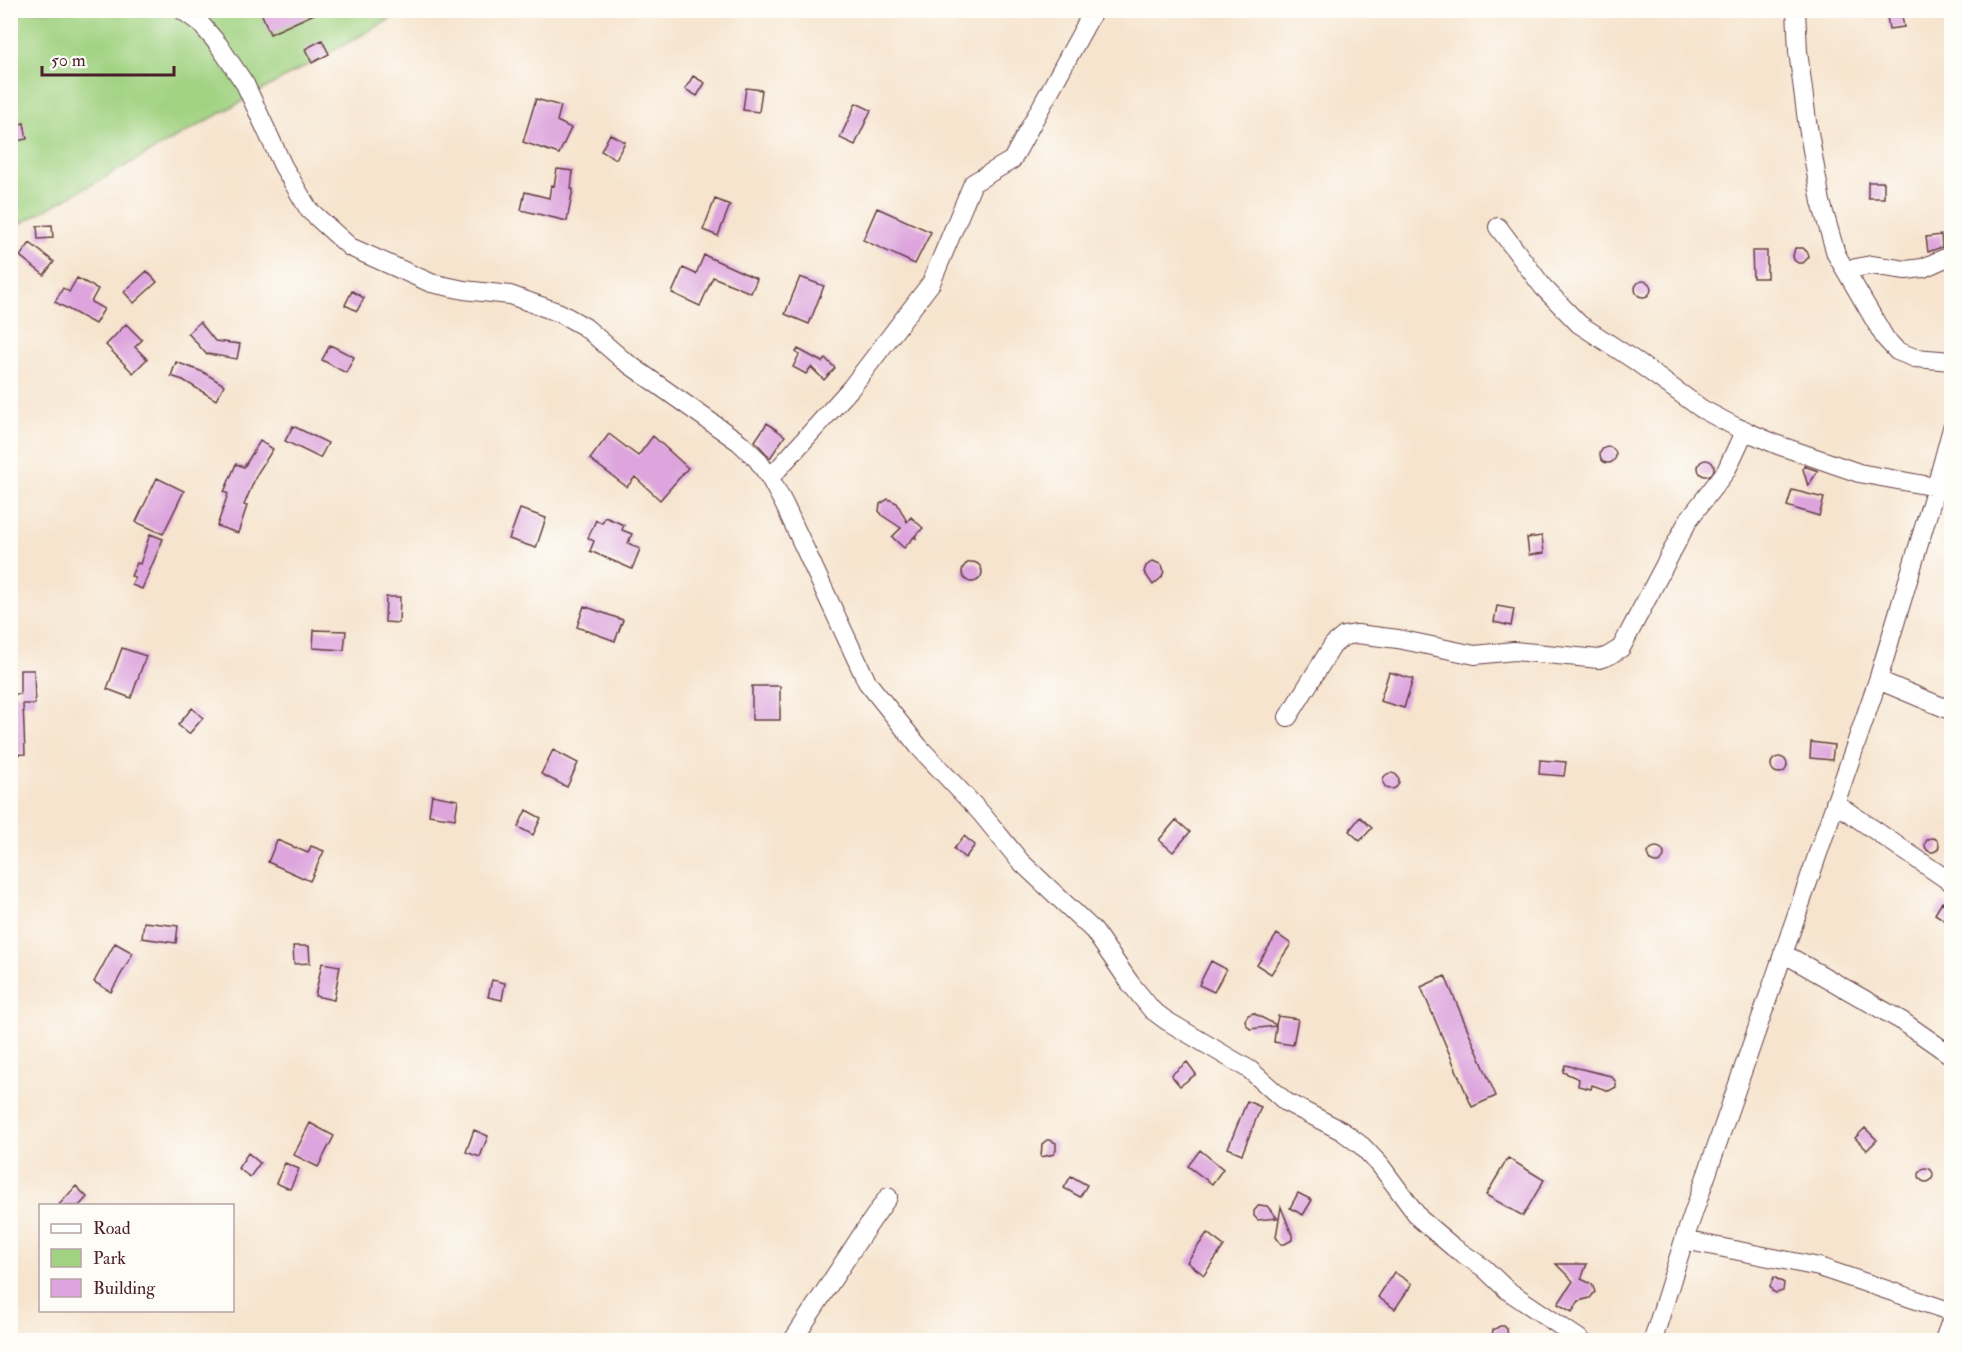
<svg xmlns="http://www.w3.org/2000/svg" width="1962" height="1351" viewBox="0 0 1962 1351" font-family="'IM FELL Double Pica',serif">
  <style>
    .green { fill: #a0d281; stroke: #757856; stroke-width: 1.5 }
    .building { fill: #dda4dd }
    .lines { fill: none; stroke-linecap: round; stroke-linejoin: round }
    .minor-casing { stroke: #643d43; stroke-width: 20 }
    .minor { stroke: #fff; stroke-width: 18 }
  </style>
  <rect width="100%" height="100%" fill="#fdfcf7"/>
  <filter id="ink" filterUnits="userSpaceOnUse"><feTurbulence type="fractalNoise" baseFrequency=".0167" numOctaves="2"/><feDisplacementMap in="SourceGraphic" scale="12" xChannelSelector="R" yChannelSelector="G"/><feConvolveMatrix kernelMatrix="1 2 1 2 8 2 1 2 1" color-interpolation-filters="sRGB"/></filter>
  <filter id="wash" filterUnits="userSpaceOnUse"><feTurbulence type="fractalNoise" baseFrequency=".008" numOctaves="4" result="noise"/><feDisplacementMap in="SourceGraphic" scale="24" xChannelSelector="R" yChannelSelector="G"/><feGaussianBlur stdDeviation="1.35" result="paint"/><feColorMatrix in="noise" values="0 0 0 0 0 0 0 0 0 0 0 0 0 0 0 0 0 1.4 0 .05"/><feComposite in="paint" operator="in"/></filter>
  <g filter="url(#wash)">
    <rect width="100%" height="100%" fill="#f6e4ce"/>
    <!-- green -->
    <path class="green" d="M11,11H405L11,229Z"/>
    <g id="blocks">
      <!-- building -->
      <path class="building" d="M260,10H323L270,34Z
        M1886,10H1901L1904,27L1889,29Z
        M322,40L329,54L312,63L305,49Z
        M693,76L705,83L697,96L685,89Z
        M746,88L762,90L759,112L743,110Z
        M536,99L561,106L557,121L571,128L559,154L523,142Z
        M856,103L871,110L855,145L840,138Z
        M24,123L27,139L10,142V126Z
        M610,134L625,142L616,159L601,151Z
        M557,169L573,171L571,189H573L567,221L521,210L525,192L549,198L551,185L554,186Z
        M1868,182H1884V198H1868Z
        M715,199L730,205L718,236L703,230Z
        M877,208L931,232L915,264L863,240Z
        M52,225L53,238L38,239L37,226Z
        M1941,235L1942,247L1928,252L1926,237Z
        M30,243L54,262L44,275L20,256Z
        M1795,248H1803L1808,253L1809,257L1803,263H1798L1794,260L1793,256Z
        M1752,251H1767V278H1753Z
        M704,255L757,279L751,293L713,277L700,306L672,293L683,268L696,274Z
        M147,271L157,282L134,303L124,292Z
        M800,277L824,286L809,324L785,314Z
        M77,278L98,289L91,302L104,309L95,324L55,302L63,288L69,292Z
        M1635 289a8 8 0 1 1 16 0a8 8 0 1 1-16 0Z
        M352,291L364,298L357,311L345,305Z
        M200,322L215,341L240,344L237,359L208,354L207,355L188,333Z
        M126,324L142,340L135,347L147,359L133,373L106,345Z
        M330,345L354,357L346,373L322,360Z
        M798,349L822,362L826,359L835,368L824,380L811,367L806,374L793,367L799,355L796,352Z
        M176,362L203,372L224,385L216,400L183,380L171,376Z
        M767,423L785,436L770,458L755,441Z
        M293,426L328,443L320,458L285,441Z
        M609,434L638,456L653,436L688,468L660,500L635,477L627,487L590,459Z
        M260,441L273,449L257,474L244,505L247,506L238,533L217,526L228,494L224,492L236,464L244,467Z
        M1600 455a8 8 0 1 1 16 0a8 8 0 1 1-16 0Z
        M1698 468a8 8 0 1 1 16 0a8 8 0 1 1-16 0Z
        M1804,466L1818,471L1808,486L1803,469Z
        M157,478L184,491L163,534L136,522Z
        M1792,490L1824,498L1819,516L1787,506Z
        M888,499L897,503L907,522L911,517L923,528L915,536L916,538L914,537L904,548L892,537L901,528L883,516L879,511L880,504Z
        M520,509L546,518L536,548L509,539Z
        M605,517L624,525L622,530L632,534L628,543L640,549L632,569L590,551L594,541L588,538L596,520L602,523Z
        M150,534L163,539L142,589L132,585L135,577L131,576L137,563L140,564Z
        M1542,536L1544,553L1529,555L1527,538Z
        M1153,561L1162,565L1164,571L1162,577L1153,585L1144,572L1146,566Z
        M962 572a10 10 0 1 1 20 0a10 10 0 1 1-20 0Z
        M386,597H400L399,623L385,622Z
        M584,606L623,620L615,641L577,627Z
        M1497,606L1514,609L1511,626L1494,622Z
        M314,630L346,631L344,650L313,648Z
        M122,648L146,656L131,698L107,689Z
        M20,670H34L35,704H23L25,754L10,755V694H20Z
        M1389,672L1413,679L1404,708L1380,701Z
        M752,686H780V720H752Z
        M192,708L203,718L189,734L178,725Z
        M1811,742L1834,745L1832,760L1810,758Z
        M553,750L578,763L567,787L541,774Z
        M1771 765a8 8 0 1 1 16 0a8 8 0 1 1-16 0Z
        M1540,760L1566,762L1564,776L1539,774Z
        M1383 781a8 8 0 1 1 16 0a8 8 0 1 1-16 0Z
        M432,795L458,800L455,819L429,815Z
        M526,810L541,818L533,835L518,827Z
        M1360,817L1372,828L1360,841L1349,831Z
        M1176,820L1190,832L1173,852L1159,840Z
        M964,836L975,845L965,858L954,849Z
        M1925 845a7 7 0 1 1 14 0a7 7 0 1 1-14 0Z
        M277,840L308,853L311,846L324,851L310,881L268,862Z
        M1648 855a8 8 0 1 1 16 0a8 8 0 1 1-16 0Z
        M1942,902L1952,907V925L1935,914Z
        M144,922L178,926L176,943L142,938Z
        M1277,934L1291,944L1271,974L1257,965Z
        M115,943L133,953L111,992L94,982Z
        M293,946H309L310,963L294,964Z
        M1211,961L1226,969L1214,992L1199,985Z
        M322,963L340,966L334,1000L315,996Z
        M1445,976L1496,1096L1472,1107L1421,987Z
        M492,980L505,983L502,1000L488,997Z
        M1253,1013L1276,1025L1278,1016L1298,1019L1293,1045L1274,1042L1276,1026L1250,1029L1246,1024L1245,1020L1248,1015Z
        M1187,1062L1196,1074L1180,1086L1171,1075Z
        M1565,1065L1611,1076L1616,1082V1087L1609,1091L1592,1085L1591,1089L1578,1086L1579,1079L1563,1072Z
        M1247,1101L1261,1107L1242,1154L1228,1148Z
        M310,1123L334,1136L318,1167L294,1155Z
        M1865,1128L1877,1140L1867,1150L1855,1138Z
        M474,1130L488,1136L480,1157L466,1152Z
        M1047,1140H1050L1056,1143V1150L1054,1154L1041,1157L1042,1144Z
        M1200,1150L1223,1169L1212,1184L1188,1166Z
        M248,1153L260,1163L250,1177L238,1168Z
        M1508,1158L1544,1180L1523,1216L1486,1195Z
        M285,1163L299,1169L290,1189L276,1183Z
        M1919 1175a7 7 0 1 1 14 0a7 7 0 1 1-14 0Z
        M1071,1176L1087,1185L1080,1197L1064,1188Z
        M76,1186L87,1197L79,1206H58Z
        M1298,1193L1312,1200L1303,1215L1290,1208Z
        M1259,1205L1267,1206L1277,1218L1258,1220L1254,1216V1211Z
        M1281,1207L1292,1235V1240L1285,1244H1281L1276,1237Z
        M1207,1233L1224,1246L1204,1275L1187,1262Z
        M1556,1264H1587L1581,1279L1592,1284L1595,1292L1590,1298L1579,1301L1572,1312L1558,1304L1573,1281Z
        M1394,1272L1412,1284L1395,1309L1378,1297Z
        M1774,1277L1784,1283L1783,1291L1776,1293L1772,1291L1770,1286Z
        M1500,1326H1504L1507,1329L1508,1341H1491L1493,1330Z"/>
    </g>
  </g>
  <g filter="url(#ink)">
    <use href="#blocks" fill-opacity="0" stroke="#643d43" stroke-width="1.5"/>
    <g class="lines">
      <defs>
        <path id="minor" d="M182,10L200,23L218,44L245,84L283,166L309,210L350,247L431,283L464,290L510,295L560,313L585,327L623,360L739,442L757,459L770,478L784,504L867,682L919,747L981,813L1020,861L1094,931L1130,983L1152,1010L1167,1021L1250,1070L1286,1102L1342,1131L1362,1146L1380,1165L1420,1219L1453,1247L1484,1268L1507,1290L1581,1340
          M1796,10L1798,51L1807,121L1821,202L1836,254L1885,338L1897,351L1915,358L1952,361
          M1498,227L1543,287L1579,324L1634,360L1702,409L1736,427L1778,445L1859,473L1952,490
          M1846,270L1871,265L1906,270L1923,268L1952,255
          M770,478L851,388L931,283L973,183L1012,160L1094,10
          M1878,680L1952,711
          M1288,717L1333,645L1344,636L1357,634L1398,639L1475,655L1514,651L1599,659L1608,656L1621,648L1689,519L1726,471L1745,430
          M1835,803L1952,883
          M1783,953L1902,1021L1952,1056
          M1684,1240L1819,1267L1952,1312
          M793,1340L863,1233L888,1197
          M1653,1340L1684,1240L1878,680L1936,487L1952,428
          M1944,1340L1952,1318"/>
      </defs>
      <!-- minor casing -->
      <use href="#minor" class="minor-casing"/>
      <!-- minor -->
      <use href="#minor" class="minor"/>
    </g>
  </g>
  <!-- margin -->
  <rect width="1962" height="1351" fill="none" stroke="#fdfcf7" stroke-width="36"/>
  <!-- legend -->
  <rect x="39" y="1204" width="195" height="108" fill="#fdfcf7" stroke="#b5a4a5" stroke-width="1.5"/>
  <rect x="51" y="1224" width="30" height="9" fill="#ffffff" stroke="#b5a4a5" stroke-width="1.5"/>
  <text x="93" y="1234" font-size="18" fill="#4a1f2b">Road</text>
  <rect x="51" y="1249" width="30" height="18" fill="#a0d281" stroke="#b5a4a5" stroke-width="1.5"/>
  <text x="93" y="1264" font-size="18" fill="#4a1f2b">Park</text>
  <rect x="51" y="1279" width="30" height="18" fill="#dda4dd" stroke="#b5a4a5" stroke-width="1.5"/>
  <text x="93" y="1294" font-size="18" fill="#4a1f2b">Building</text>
  <!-- scale -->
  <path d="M42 66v9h132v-9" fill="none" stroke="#4a1f2b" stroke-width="3"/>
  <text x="51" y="66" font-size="18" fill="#4a1f2b" stroke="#fdfcf7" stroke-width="4.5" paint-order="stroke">50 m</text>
</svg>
